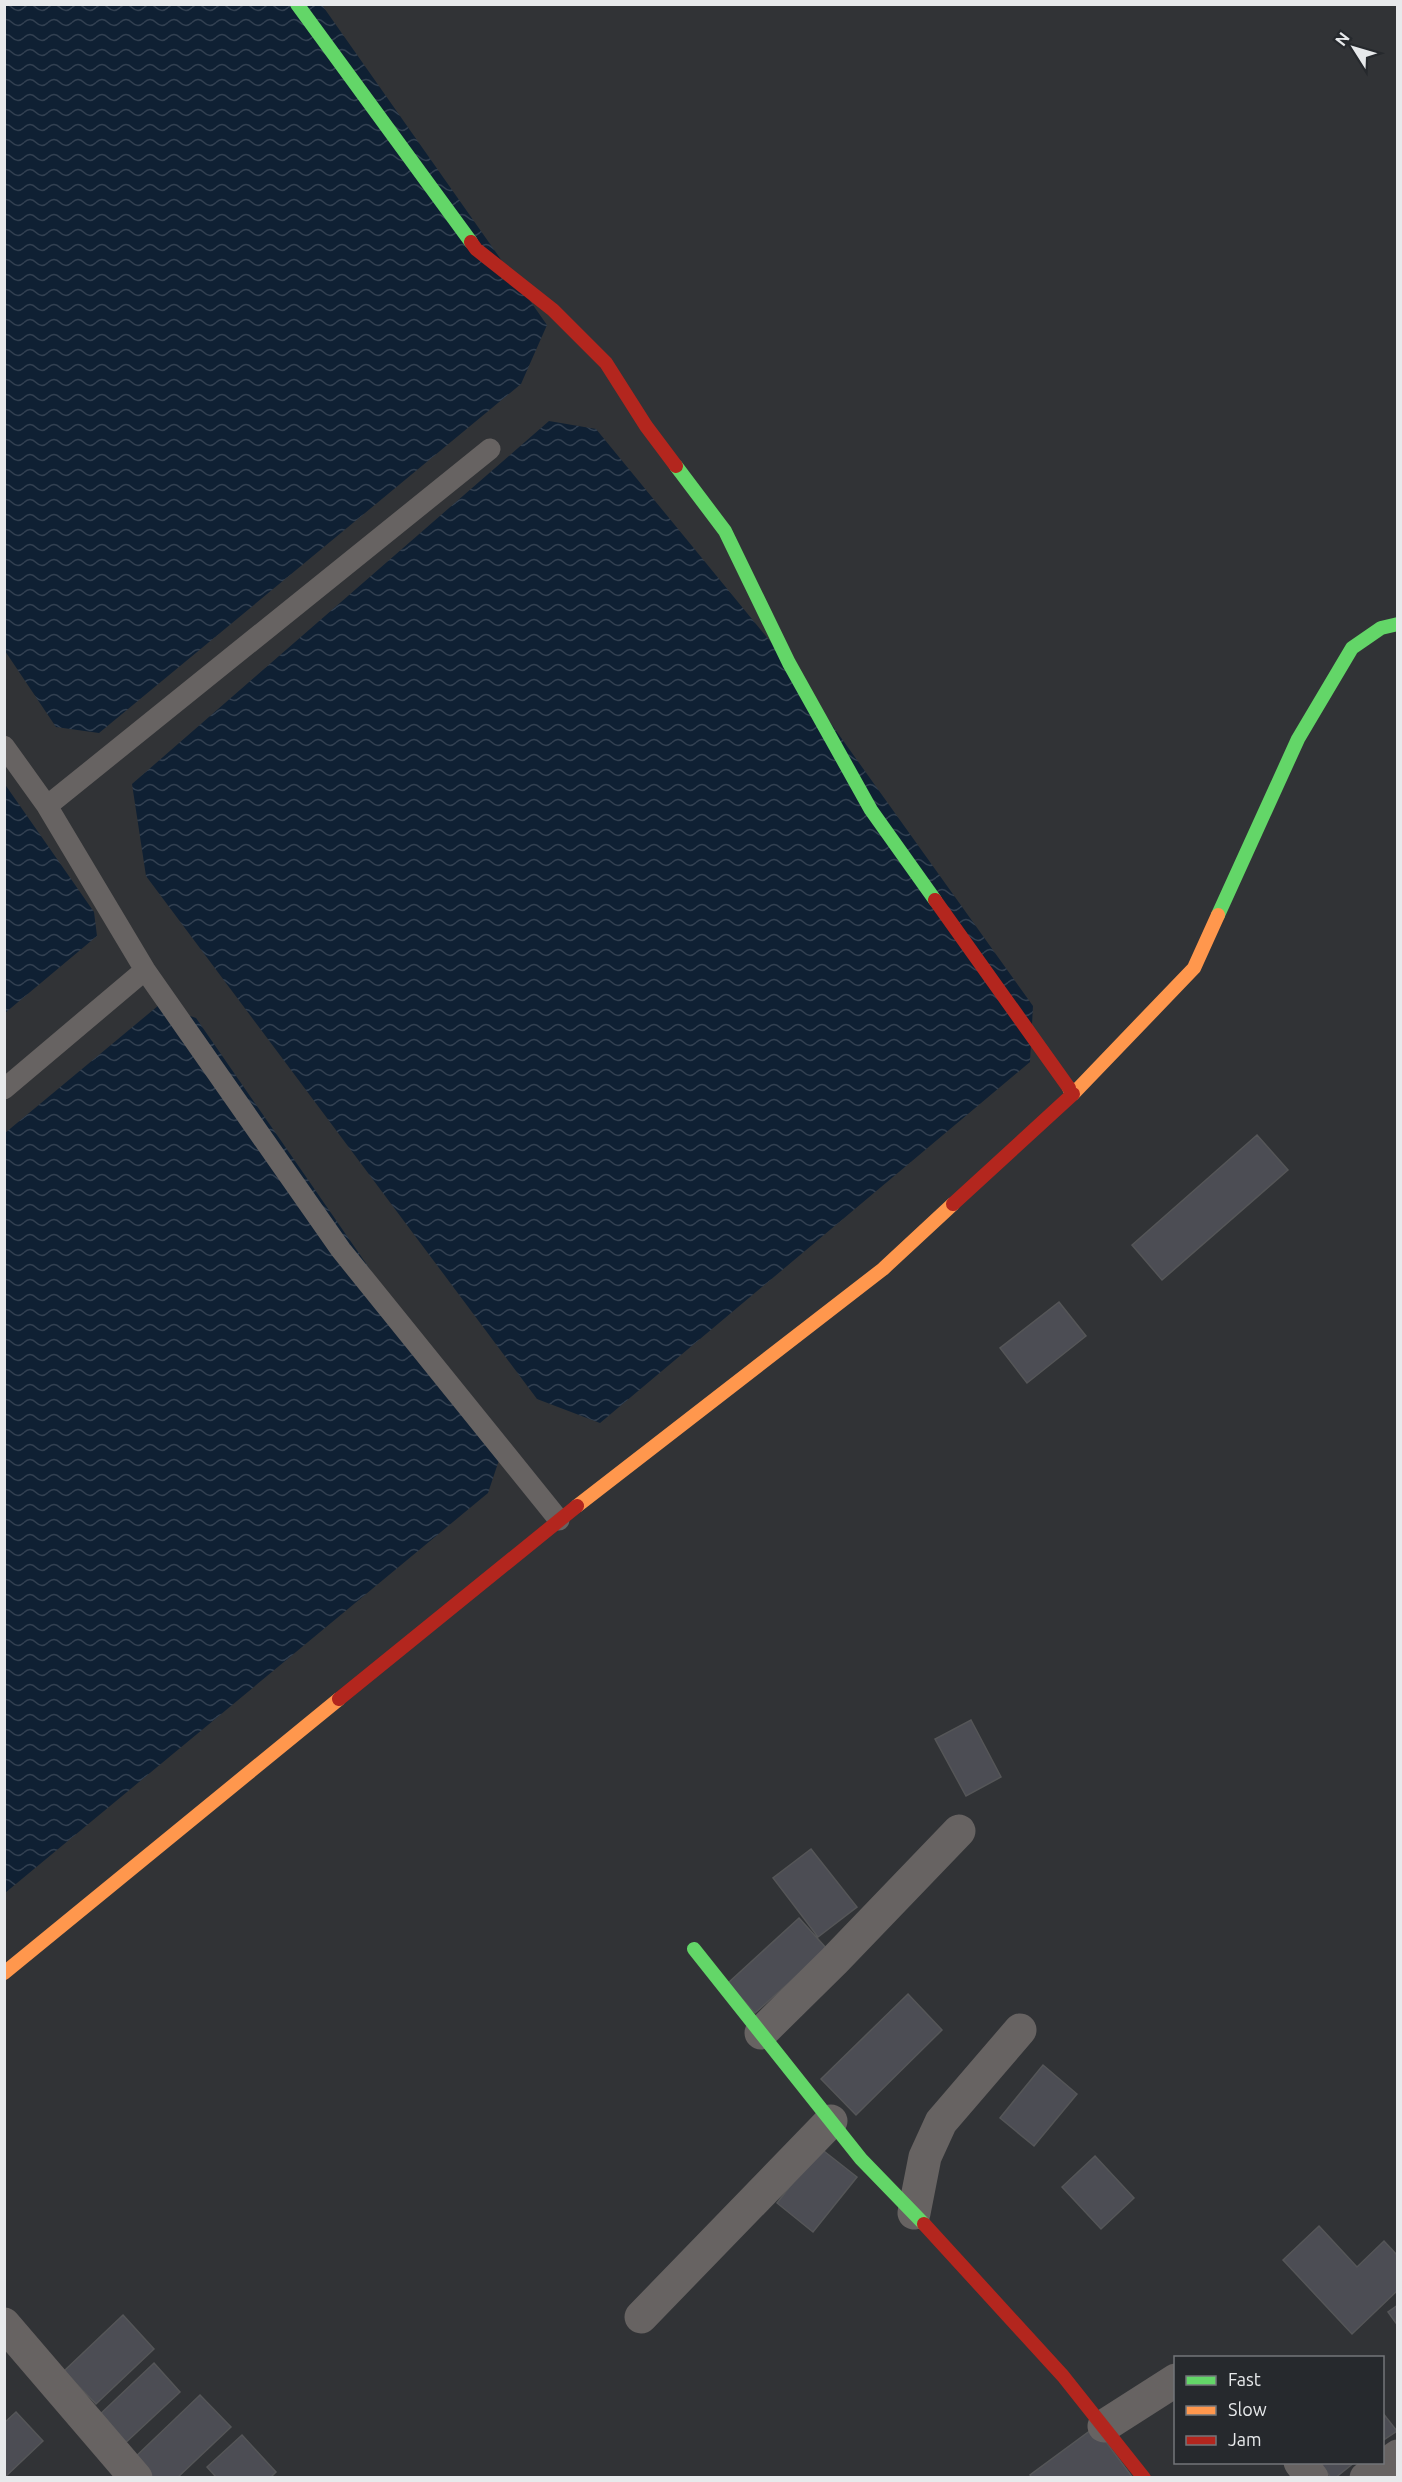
<svg xmlns="http://www.w3.org/2000/svg" width="1402" height="2482" viewBox="0 0 1402 2482" font-family="Ubuntu,sans-serif">
  <style>
    .water { fill: url(#water-waves) }
    .building { fill: #4c4d54; stroke: #555658; stroke-width: 1.5 }
    .lines { fill: none; stroke-linecap: round; stroke-linejoin: round }
    .lane { stroke: #676362; stroke-width: 21 }
    .street { stroke: #676362; stroke-width: 33 }
    .fast { stroke: #63d668; stroke-width: 14 }
    .slow { stroke: #ff974d; stroke-width: 14 }
    .jam { stroke: #b3261e; stroke-width: 14 }
  </style>
  <defs>
    <pattern id="water-waves" width="16" height="10" patternUnits="userSpaceOnUse" patternTransform="scale(1.5)"><rect width="16" height="10" fill="#0f2033"/><path d="M0 5q4-4 8 0t8 0" fill="none" stroke="#324051"/></pattern>
  </defs>
  <rect width="100%" height="100%" fill="#313336"/>
  <!-- water -->
  <path class="water" d="M4,5H322L547,325L521,384L99,733L56,727L5,651Z
    M549,421L596,429L784,658L1033,1006L1030,1062L600,1423L537,1399L146,876L132,784Z
    M4,783L94,912L97,936L5,1013Z
    M159,1005L196,1018L500,1457L488,1493L5,1893V1133Z"/>
  <!-- building -->
  <path class="building" d="M1257,1135L1288,1170L1162,1280L1132,1245Z
    M1059,1302L1086,1336L1027,1383L1000,1348Z
    M971,1720L1001,1777L966,1796L935,1739Z
    M811,1849L857,1907L818,1937L773,1878Z
    M799,1918L827,1949L755,2013L728,1983Z
    M908,1994L942,2030L856,2115L821,2079Z
    M1043,2065L1077,2094L1034,2146L1000,2118Z
    M820,2148L857,2177L813,2232L777,2203Z
    M1095,2156L1134,2198L1101,2229L1062,2187Z
    M1319,2226L1357,2267L1384,2241L1398,2256V2290L1352,2334L1283,2260Z
    M1398,2305V2326L1388,2312Z
    M123,2315L154,2349L96,2404L64,2371Z
    M154,2363L180,2392L121,2447L95,2419Z
    M200,2395L231,2427L177,2478H146L131,2461Z
    M16,2412L43,2441L4,2478V2423Z
    M1382,2412L1397,2431L1382,2441Z
    M1095,2427L1133,2478H1032L1030,2475Z
    M242,2435L276,2472L270,2478H217L207,2467Z
    M1320,2462H1355L1335,2478H1331Z"/>
  <g class="lines">
    <!-- lane -->
    <path class="lane" d="M4,746L47,806L145,970L341,1250L559,1520
      M47,806L490,449
      M4,1089L145,970"/>
    <!-- street -->
    <path class="street" d="M761,2033L834,1961L959,1831
      M914,2213L925,2157L941,2122L1020,2030
      M641,2317L831,2121
      M4,2324L136,2478
      M1104,2426L1176,2380
      M1300,2462L1312,2478
      M1366,2478L1398,2456"/>
    <!-- fast -->
    <path class="fast" d="M297,4L471,242
      M676,466L725,531L789,663L871,810L935,900
      M1218,915L1298,739L1352,648L1381,628L1398,624
      M694,1949L861,2159L924,2224"/>
    <!-- slow -->
    <path class="slow" d="M1069,1088L1073,1094L1194,968L1218,915
      M577,1506L883,1269L953,1204
      M4,1973L339,1699"/>
    <!-- jam -->
    <path class="jam" d="M471,242L476,249L553,310L606,363L646,426L676,466
      M935,900L1069,1088
      M953,1204L1073,1094
      M339,1699L577,1506
      M924,2224L1063,2376L1144,2478"/>
  </g>
  <!-- border -->
  <rect width="1402" height="2482" fill="none" stroke="#e7e9eb" stroke-width="12"/>
  <!-- legend -->
  <rect x="1174" y="2356" width="210" height="108" fill="#26292d" stroke="#737679" stroke-width="1.5"/>
  <rect x="1186" y="2376" width="30" height="9" fill="#63d668" stroke="#737679" stroke-width="1.5"/>
  <text x="1228" y="2386" font-size="18" fill="#e7e9eb">Fast</text>
  <rect x="1186" y="2406" width="30" height="9" fill="#ff974d" stroke="#737679" stroke-width="1.5"/>
  <text x="1228" y="2416" font-size="18" fill="#e7e9eb">Slow</text>
  <rect x="1186" y="2436" width="30" height="9" fill="#b3261e" stroke="#737679" stroke-width="1.5"/>
  <text x="1228" y="2446" font-size="18" fill="#e7e9eb">Jam</text>
  <!-- north arrow -->
  <g transform="translate(1354 48) rotate(307)" stroke="#26292d" stroke-width="4.5" paint-order="stroke">
  <path d="M0-4.5L10 22L0 15L-10 22Z" fill="#e7e9eb"/>
  <text y="-9" font-size="16" font-weight="bold" text-anchor="middle" fill="#e7e9eb">N</text>
  </g>
</svg>
